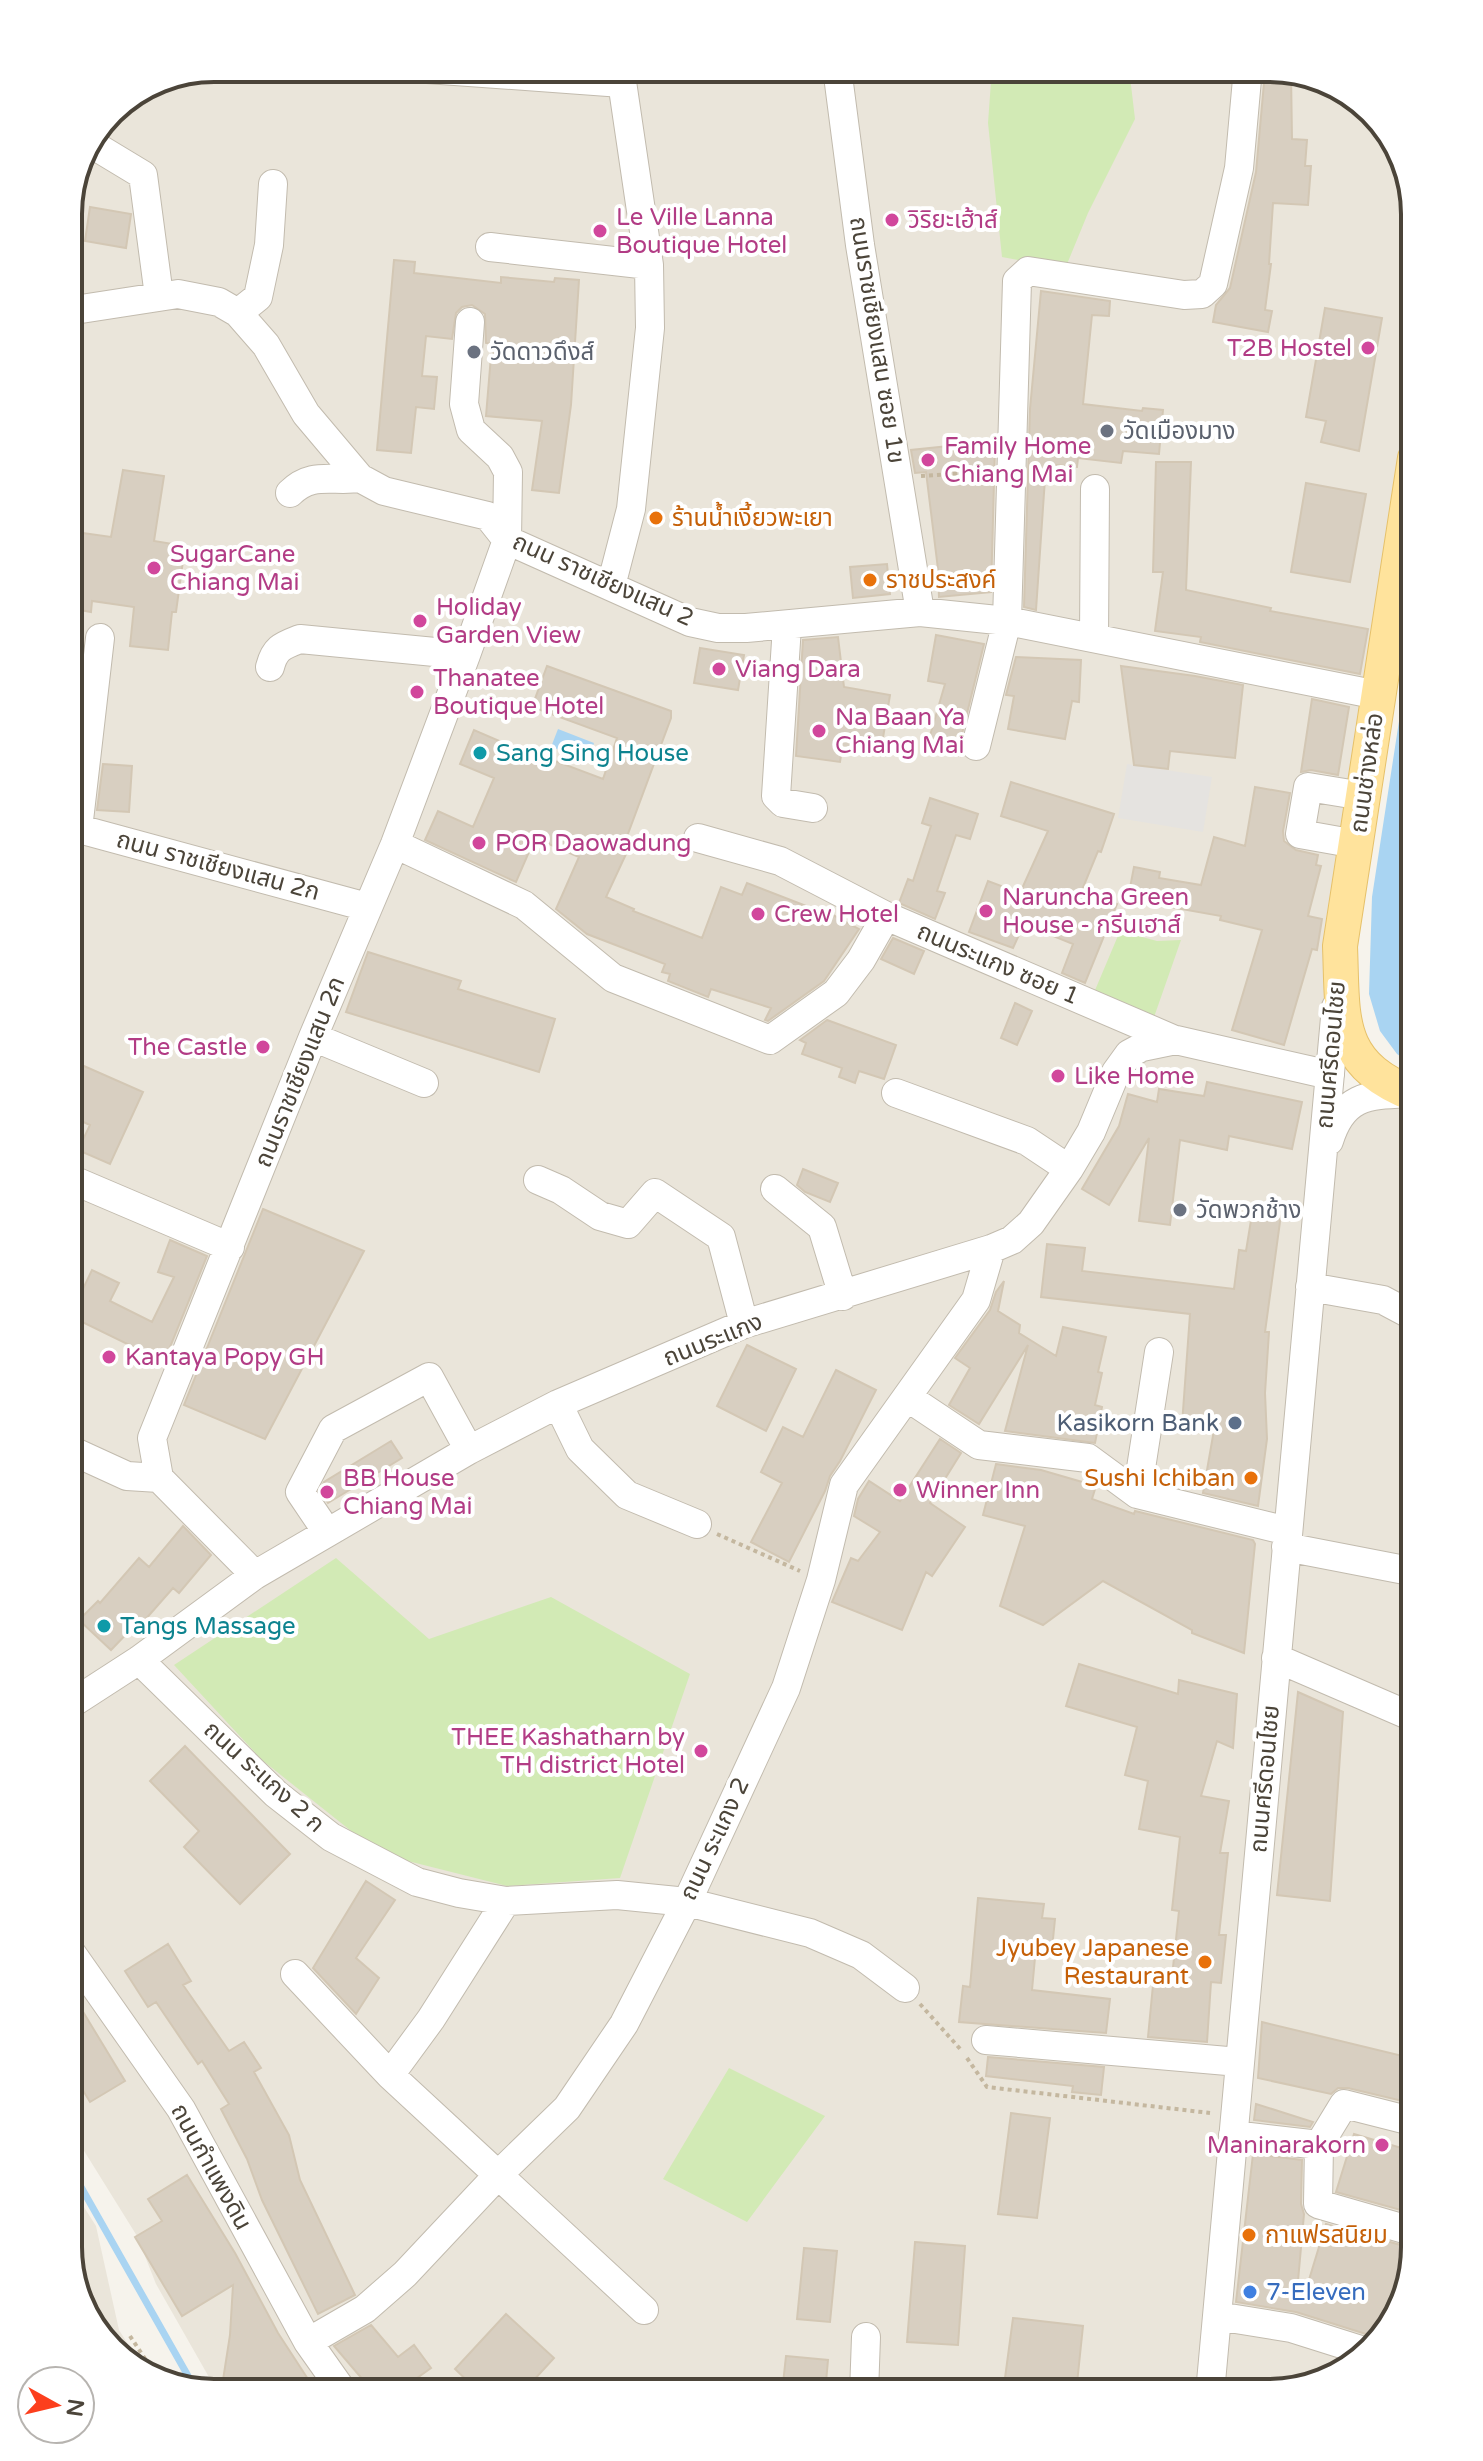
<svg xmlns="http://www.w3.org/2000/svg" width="1483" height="2461" viewBox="0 0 1483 2461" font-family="'Varela Round','Noto Sans Thai',sans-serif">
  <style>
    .residential { fill: #eae5da }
    .green { fill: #d2eab5 }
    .parking { fill: #e5e3e0 }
    .water { fill: #a9d4f2 }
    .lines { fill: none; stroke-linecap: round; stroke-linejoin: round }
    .stream { stroke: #a9d4f2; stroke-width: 7 }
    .building { fill: #d8cfc1; stroke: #d3c7b4; stroke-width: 2 }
    .minor-casing { stroke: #c2bbae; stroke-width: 30 }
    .major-casing { stroke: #e6c16a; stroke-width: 36 }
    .path { stroke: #c4b79f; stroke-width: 4; stroke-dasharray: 4 4; stroke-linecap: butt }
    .minor { stroke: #fff; stroke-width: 28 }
    .major { stroke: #ffe39c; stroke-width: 34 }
    .hotel-dot { fill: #d1479c; stroke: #fff; stroke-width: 3 }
    .worship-dot { fill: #6b7280; stroke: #fff; stroke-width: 3 }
    .food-dot { fill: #e8710a; stroke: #fff; stroke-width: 3 }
    .culture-dot { fill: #0f9aa8; stroke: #fff; stroke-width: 3 }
    .service-dot { fill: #5c6f8a; stroke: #fff; stroke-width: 3 }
    .shop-dot { fill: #3f7fe0; stroke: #fff; stroke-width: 3 }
    .labels { text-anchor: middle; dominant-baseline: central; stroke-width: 8; stroke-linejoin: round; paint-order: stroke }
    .hotel-label { font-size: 24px; fill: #b23c85; stroke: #fff; text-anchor: start }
    .street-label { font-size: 24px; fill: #4b4439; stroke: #fff }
    .worship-label { font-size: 24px; fill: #5b616d; stroke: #fff; text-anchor: start }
    .food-label { font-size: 24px; fill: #c56008; stroke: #fff; text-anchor: start }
    .culture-label { font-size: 24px; fill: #0d838f; stroke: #fff; text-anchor: start }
    .service-label { font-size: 24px; fill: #4e5e75; stroke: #fff; text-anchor: end }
    .shop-label { font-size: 24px; fill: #366cbe; stroke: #fff; text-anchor: start }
    .rim { fill: none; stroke: #4b4439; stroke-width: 4 }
  </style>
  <rect width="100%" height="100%" fill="#f6f3ec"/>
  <!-- residential -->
  <path class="residential" d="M214,68H1279L1351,93L1400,150L1415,214V423L1326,1010L1202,2393H218L156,2284L137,2236L68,2125V205L111,110L158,79Z
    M1402,1100L1415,1105V2248L1391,2328L1333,2378L1269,2393H1213L1330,1165L1344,1122Z
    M68,2182L96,2226L119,2330L146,2373L133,2369L83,2311L68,2247Z"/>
  <!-- green -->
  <path class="green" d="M992,68H1129L1135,119L1088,213L1065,269L1002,257L988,123Z
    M1120,931L1157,941L1181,940L1153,1020L1093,995Z
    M336,1558L429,1639L551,1597L690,1674L620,1878L507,1886L380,1854L262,1760L174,1665Z
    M729,2068L825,2116L747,2222L663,2179Z"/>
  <!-- parking -->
  <path class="parking" d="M1127,764L1212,777L1203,832L1118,818Z"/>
  <!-- water -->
  <path class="water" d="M1415,617V1066L1397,1054L1380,1031L1369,994L1372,897Z
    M558,729L594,743L588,760L551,747Z"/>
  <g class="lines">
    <!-- stream -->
    <path class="stream" d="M68,2164L196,2390"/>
  </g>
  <!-- building -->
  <path class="building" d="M1265,72L1291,73L1292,139L1307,140L1305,166H1311L1308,205L1273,203L1269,264H1271L1265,310L1272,311L1268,332L1213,322L1216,305L1230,288L1256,172Z
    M90,207L131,214L126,248L85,241Z
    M394,260L415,262L414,273L501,283V277L554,282L555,278L579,280L571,405L559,493L532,490L542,421L486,416L492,344L486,343L485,314L472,305L462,307L456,313L452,339L426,336L422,376L437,377L434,409L416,407L411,453L377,450Z
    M1041,291L1110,301L1109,316L1092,315L1083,404L1142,411L1143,408L1163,410L1159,454L1123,451L1121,463L1078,458L1077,467L1046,464L1036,610L1024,607L1030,409Z
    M1325,308L1382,318L1359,451L1321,442L1326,421L1306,417Z
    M977,443V445H995L991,592L939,597L938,569L926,472L915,473L911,450Z
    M1156,462H1191L1186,590L1271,608L1270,611L1368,629L1360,674L1200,642L1201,637L1155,631L1163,572H1153Z
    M123,470L164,476L154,541L185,546L176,612H172L168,650L130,646L134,607L92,601L91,612L68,608V531L111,537Z
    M1306,483L1366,494L1350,582L1291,572Z
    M887,564L890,594L853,598L850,567Z
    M936,635L984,644L960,742V756L927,746L945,684L928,681Z
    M838,637L844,687L890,695L880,756L842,749L840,762L796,756L803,640Z
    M700,648L744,655L738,690L694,683Z
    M1016,657L1081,660L1079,702L1072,701L1065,739L1008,729L1014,696L1006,695Z
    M547,666L671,711V718L622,850L627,852L606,897L634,909L633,911L702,938L721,887L742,895L747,883L819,911L820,908L859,929L824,981L768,1021L765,1020L771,1008L711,989L708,997L668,981L670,974L662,972L665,964L587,934L556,909L579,857L535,838L516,882L425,840L438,811L473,827L494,778L460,764L474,730L518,749V747L603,779L617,738L532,707Z
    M1121,666L1195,676L1243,685L1235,758L1170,751L1168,769L1134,765Z
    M1312,699L1349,707L1338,775L1311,770L1301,772Z
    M103,764L132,766L129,812L97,810Z
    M1011,782L1114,814L1101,852L1098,851L1082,890L1117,904L1085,983L1062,973L1073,944L1024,924L1013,948L969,932L988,881L1020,893L1048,831L1001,816Z
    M1255,787L1290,793L1283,831L1284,841L1296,850L1318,855L1316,865L1321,866L1308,916L1322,919L1317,950L1312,949L1284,1045L1232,1030L1262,930L1220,920L1221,916L1159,905L1160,900L1129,893L1134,867L1160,872L1159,878L1201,885L1214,837L1245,846Z
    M930,798L978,814L970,839L956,835L937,891L945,893L935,919L899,903L908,879L913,881L931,826L922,823Z
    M893,938L924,951L914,974L881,959Z
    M368,952L461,981L458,989L555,1019L539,1072L346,1012Z
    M1015,1003L1032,1011L1017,1045L1001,1038Z
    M827,1020L896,1045L884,1079L859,1071L855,1083L839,1077L842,1068L802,1054L806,1043L800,1040Z
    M68,1059L143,1092L110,1164L78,1150L90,1125L68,1115Z
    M1207,1082L1302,1102L1292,1149L1229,1136L1227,1150L1180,1140L1170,1225L1139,1221L1149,1138L1109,1205L1082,1189L1119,1126L1128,1094L1157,1102L1159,1089L1204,1096Z
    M803,1169L838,1183L830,1202L805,1192L797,1185Z
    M1254,1202L1282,1207L1265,1332H1269L1265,1393L1267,1439L1258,1506L1203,1493L1214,1430L1182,1425L1190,1314L1041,1297L1047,1244L1085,1248L1082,1271L1234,1289L1239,1250L1246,1251Z
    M263,1209L364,1251L265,1439L184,1405Z
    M170,1240L207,1256L164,1362L70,1316L92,1270L119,1283L110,1301L152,1322L174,1277L158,1272Z
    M1004,1281L998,1311L1020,1325L1019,1333L1056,1356L1063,1327L1106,1337L1098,1372L1102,1373L1095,1405L1102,1407L1095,1443L1005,1431L1028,1345L979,1424L949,1405L970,1368L955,1358L990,1310L996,1292Z
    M747,1345L796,1369L766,1431L717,1406Z
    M836,1370L876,1390L840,1461L830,1476L825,1491L789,1562L751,1542L782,1483L761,1472L783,1427L803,1437Z
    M940,1439L961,1453L930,1503L965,1527L932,1576L926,1572L902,1630L832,1602L851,1558L858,1561L880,1532L854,1516L858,1499L869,1481L900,1501Z
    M391,1441L402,1458L328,1503L320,1491L324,1482Z
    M996,1464L1041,1470L1096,1486L1092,1499L1134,1514L1135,1511L1253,1540L1255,1544L1244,1653L1192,1633V1630L1103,1581L1043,1625L1000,1606L1025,1526L983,1515Z
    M183,1526L211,1555L179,1593L173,1588L137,1629L134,1626L111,1650L79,1620L98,1601L100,1603L139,1558L149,1567Z
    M1079,1664L1178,1694L1179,1680L1237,1694L1233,1748L1217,1741L1201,1796L1229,1801L1220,1853H1228L1219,1935H1226L1221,1983L1211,1982L1207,2042L1148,2037L1153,1985L1171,1986L1179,1911L1172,1910L1180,1837L1139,1829L1148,1781L1125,1775L1137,1727L1066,1706Z
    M1298,1692L1343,1712L1330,1901L1277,1895Z
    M185,1746L290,1854L240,1904L184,1847L199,1831L150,1781Z
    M366,1881L395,1900L356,1958L379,1978L356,2014L313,1968Z
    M978,1898L1044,1904L1042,1918L1055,1919L1052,1949L1036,1947L1032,1990L1110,1999L1106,2033L959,2022L963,1986L970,1987Z
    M168,1944L191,1981L183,1985L229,2051L244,2042L261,2068L254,2072L289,2135L300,2180L355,2295L318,2314L262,2200L247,2159L221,2109L229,2104L202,2061L198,2064L156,2002L148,2007L125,1971Z
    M68,1987L125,2081L90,2102L68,2066Z
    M1262,2022L1415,2059V2104L1348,2088H1338L1331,2094L1258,2078Z
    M988,2057L1104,2067L1101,2095L1072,2092L1073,2086L986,2076Z
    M1256,2104L1313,2122L1310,2127L1254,2120Z
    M1011,2113L1050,2118L1037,2218L998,2214Z
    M1354,2134L1415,2152V2214L1336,2192Z
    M1253,2154L1302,2160L1301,2204L1304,2214L1298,2281L1308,2283L1326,2224L1415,2249L1391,2328L1377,2340L1369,2335L1296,2312L1236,2302Z
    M187,2175L235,2253L278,2333L317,2393H221L230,2335L233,2285L182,2316L135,2237L162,2221L148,2199Z
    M915,2242L965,2246L958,2345L907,2342Z
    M804,2248L837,2251L830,2322L797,2319Z
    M506,2314L554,2358L522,2393H480L455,2369Z
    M1013,2318L1083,2326L1076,2393H1003Z
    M371,2325L398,2357L414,2345L431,2368L396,2393H370L362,2382L364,2381L334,2346Z
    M786,2356L828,2360L825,2393H782Z"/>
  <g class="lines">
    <defs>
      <path id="minor" d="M413,68L622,83
        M837,68L860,245L920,612
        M95,146L143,175L159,296
        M490,247L649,265
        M68,311L178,294L219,302L238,313L266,345L306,414L360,478L384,491L488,516L507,540L690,622L718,628H746L920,612L1007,621L1378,695
        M238,313L258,297L269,245L273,184
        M290,493C312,471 332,482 360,478
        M611,586L631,509L650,328L649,265L620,68
        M787,626L776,796L783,803L813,808
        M1094,638L1095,489
        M270,667C275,648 282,646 300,639L466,655
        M976,746L1007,621L1017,281L1028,271L1184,295L1202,294L1213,284L1239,168L1248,68
        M68,826L367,907
        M78,829L100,638
        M698,838L780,861L886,916L1175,1040
        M395,844L524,905L613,978L770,1040L836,993L861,960L886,916
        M1356,844L1300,834L1308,787L1363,796
        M313,1037L424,1083
        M896,1093L1027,1141L1069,1169
        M1329,1141C1343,1095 1368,1095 1409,1093
        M68,1178L230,1247
        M538,1180L561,1190L600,1216L628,1224L655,1193L721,1237L744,1324
        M775,1189L822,1227L843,1296
        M1310,1287L1383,1300L1415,1317
        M907,1397L979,1445L1088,1458L1137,1494L1288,1531
        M558,1404L580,1449L627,1495L697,1524
        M68,1449L127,1476L159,1478
        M1137,1494L1159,1352
        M327,1532L300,1492L333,1429L429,1377L469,1450
        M1286,1547L1415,1572
        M255,1575L159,1478L152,1438L313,1037L395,844L466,655L507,540L508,472L500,457L471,430L464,404L470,322
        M1276,1658L1415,1718
        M139,1660L276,1794L331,1837L417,1882L459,1893L506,1901L617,1895L687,1902L810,1933L861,1955L905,1988
        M68,1706L139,1660L255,1575L469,1450L558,1404L744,1324L991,1249L1012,1240L1031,1223L1069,1169L1091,1132L1116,1072L1129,1054L1142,1047L1176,1040L1330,1075
        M506,1901L431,2019L390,2075L644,2310
        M68,1948L181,2109L308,2342L344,2393
        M295,1974L390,2075
        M986,2040L1239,2062
        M1233,2135L1319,2145
        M1415,2232L1318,2204L1319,2145L1344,2104L1415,2122
        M1217,2316L1291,2328L1364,2351
        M308,2342L365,2309L405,2274L499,2174L567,2108L624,2024L687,1902L786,1688L821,1580L844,1485L976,1300L991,1249
        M864,2393L866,2337
        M1210,2393L1336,1007"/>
      <path id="major" d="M1415,1095C1335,1064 1343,1020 1340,946L1415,458"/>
    </defs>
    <!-- minor casing -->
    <use href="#minor" class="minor-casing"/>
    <!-- major casing -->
    <use href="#major" class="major-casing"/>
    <!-- path -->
    <path class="path" d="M921,476L988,472
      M717,1534L800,1571
      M920,2004L962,2051
      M967,2058L987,2087L1210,2113
      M130,2336L157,2377"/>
    <!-- minor -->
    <use href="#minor" class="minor"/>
    <!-- major -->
    <use href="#major" class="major"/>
  </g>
  <!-- markers -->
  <g class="hotel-dot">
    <circle cx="892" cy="220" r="8"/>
    <circle cx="600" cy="231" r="8"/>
    <circle cx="1368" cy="348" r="8"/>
    <circle cx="928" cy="460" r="8"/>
    <circle cx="154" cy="568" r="8"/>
    <circle cx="420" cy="621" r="8"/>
    <circle cx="719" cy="669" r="8"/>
    <circle cx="417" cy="692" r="8"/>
    <circle cx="819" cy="731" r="8"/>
    <circle cx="479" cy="843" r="8"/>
    <circle cx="986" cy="911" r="8"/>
    <circle cx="758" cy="914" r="8"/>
    <circle cx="263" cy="1047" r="8"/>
    <circle cx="1058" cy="1076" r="8"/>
    <circle cx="109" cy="1357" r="8"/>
    <circle cx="900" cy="1490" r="8"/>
    <circle cx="327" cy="1492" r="8"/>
    <circle cx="701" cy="1751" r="8"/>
    <circle cx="1382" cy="2145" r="8"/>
  </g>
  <g class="worship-dot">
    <circle cx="474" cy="352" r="8"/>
    <circle cx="1107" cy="431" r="8"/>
    <circle cx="1180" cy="1210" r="8"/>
  </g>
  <g class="food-dot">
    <circle cx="656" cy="518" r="8"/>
    <circle cx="870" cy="580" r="8"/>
    <circle cx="1251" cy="1478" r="8"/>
    <circle cx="1205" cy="1962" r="8"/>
    <circle cx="1249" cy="2235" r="8"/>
  </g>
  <g class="culture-dot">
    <circle cx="480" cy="753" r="8"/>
    <circle cx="104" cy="1626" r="8"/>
  </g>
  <circle class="service-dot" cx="1235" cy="1423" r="8"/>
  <circle class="shop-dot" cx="1250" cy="2292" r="8"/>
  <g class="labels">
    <!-- hotel labels -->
    <g class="hotel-label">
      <text x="616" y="217">Le Ville Lanna<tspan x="616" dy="28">Boutique Hotel</tspan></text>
      <text x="908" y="220">วิริยะเฮ้าส์</text>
      <text x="1352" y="348" text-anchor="end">T2B Hostel</text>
      <text x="944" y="446">Family Home<tspan x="944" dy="28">Chiang Mai</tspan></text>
      <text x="170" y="554">SugarCane<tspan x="170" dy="28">Chiang Mai</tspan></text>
      <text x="436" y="607">Holiday<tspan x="436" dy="28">Garden View</tspan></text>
      <text x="735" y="669">Viang Dara</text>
      <text x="433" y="678">Thanatee<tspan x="433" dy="28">Boutique Hotel</tspan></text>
      <text x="835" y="717">Na Baan Ya<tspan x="835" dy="28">Chiang Mai</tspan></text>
      <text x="495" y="843">POR Daowadung</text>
      <text x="1002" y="897">Naruncha Green<tspan x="1002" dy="28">House - กรีนเฮาส์</tspan></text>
      <text x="774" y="914">Crew Hotel</text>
      <text x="247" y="1047" text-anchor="end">The Castle</text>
      <text x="1074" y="1076">Like Home</text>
      <text x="125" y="1357">Kantaya Popy GH</text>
      <text x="343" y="1478">BB House<tspan x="343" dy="28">Chiang Mai</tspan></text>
      <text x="916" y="1490">Winner Inn</text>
      <text x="685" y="1737" text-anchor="end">THEE Kashatharn by<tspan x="685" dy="28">TH district Hotel</tspan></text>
      <text x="1366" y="2145" text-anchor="end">Maninarakorn</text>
    </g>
    <!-- street labels -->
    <g class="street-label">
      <text transform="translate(877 340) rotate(81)">ถนนราชเชียงแสน ซอย 1ข</text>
      <text transform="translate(603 580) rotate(24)">ถนน ราชเชียงแสน 2</text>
      <text transform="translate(1367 773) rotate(-82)">ถนนช่างหล่อ</text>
      <text transform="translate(218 866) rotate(15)">ถนน ราชเชียงแสน 2ก</text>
      <text transform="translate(998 964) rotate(23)">ถนนระแกง ซอย 1</text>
      <text transform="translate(1331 1055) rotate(-85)">ถนนศรีดอนไชย</text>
      <text transform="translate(300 1072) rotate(-68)">ถนนราชเชียงแสน 2ก</text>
      <text transform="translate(713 1340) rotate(-22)">ถนนระแกง</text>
      <text transform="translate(264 1777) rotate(42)">ถนน ระแกง 2 ก</text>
      <text transform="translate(1265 1779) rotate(-85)">ถนนศรีดอนไชย</text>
      <text transform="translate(715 1839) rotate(-65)">ถนน ระแกง 2</text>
      <text transform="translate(211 2167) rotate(61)">ถนนกำแพงดิน</text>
    </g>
    <!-- worship labels -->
    <g class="worship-label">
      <text x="490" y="352">วัดดาวดึงส์</text>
      <text x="1123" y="431">วัดเมืองมาง</text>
      <text x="1196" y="1210">วัดพวกช้าง</text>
    </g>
    <!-- food labels -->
    <g class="food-label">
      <text x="672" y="518">ร้านน้ำเงี้ยวพะเยา</text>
      <text x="886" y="580">ราชประสงค์</text>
      <text x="1235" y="1478" text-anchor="end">Sushi Ichiban</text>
      <text x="1189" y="1948" text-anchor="end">Jyubey Japanese<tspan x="1189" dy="28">Restaurant</tspan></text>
      <text x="1265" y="2235">กาแฟรสนิยม</text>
    </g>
    <!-- culture labels -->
    <g class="culture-label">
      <text x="496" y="753">Sang Sing House</text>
      <text x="120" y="1626">Tangs Massage</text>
    </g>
    <!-- service labels -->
    <g class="service-label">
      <text x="1219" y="1423">Kasikorn Bank</text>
    </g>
    <!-- shop labels -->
    <g class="shop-label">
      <text x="1266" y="2292">7-Eleven</text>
    </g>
  </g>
  <!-- crop -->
  <path d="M0 0H1483V2461H0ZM214 82H1269A132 132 0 0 1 1401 214V2247A132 132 0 0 1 1269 2379H214A132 132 0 0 1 82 2247V214A132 132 0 0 1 214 82Z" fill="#fff" fill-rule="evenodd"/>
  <path class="rim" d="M214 82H1269A132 132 0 0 1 1401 214V2247A132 132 0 0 1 1269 2379H214A132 132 0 0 1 82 2247V214A132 132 0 0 1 214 82Z"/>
  <!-- north arrow -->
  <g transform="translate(56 2405) rotate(98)"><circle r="38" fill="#ffffff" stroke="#b7b4b0" stroke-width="2"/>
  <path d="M0-6L14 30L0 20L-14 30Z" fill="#fc3f1d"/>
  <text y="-12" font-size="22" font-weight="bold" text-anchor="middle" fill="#4b4439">N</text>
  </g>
</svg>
